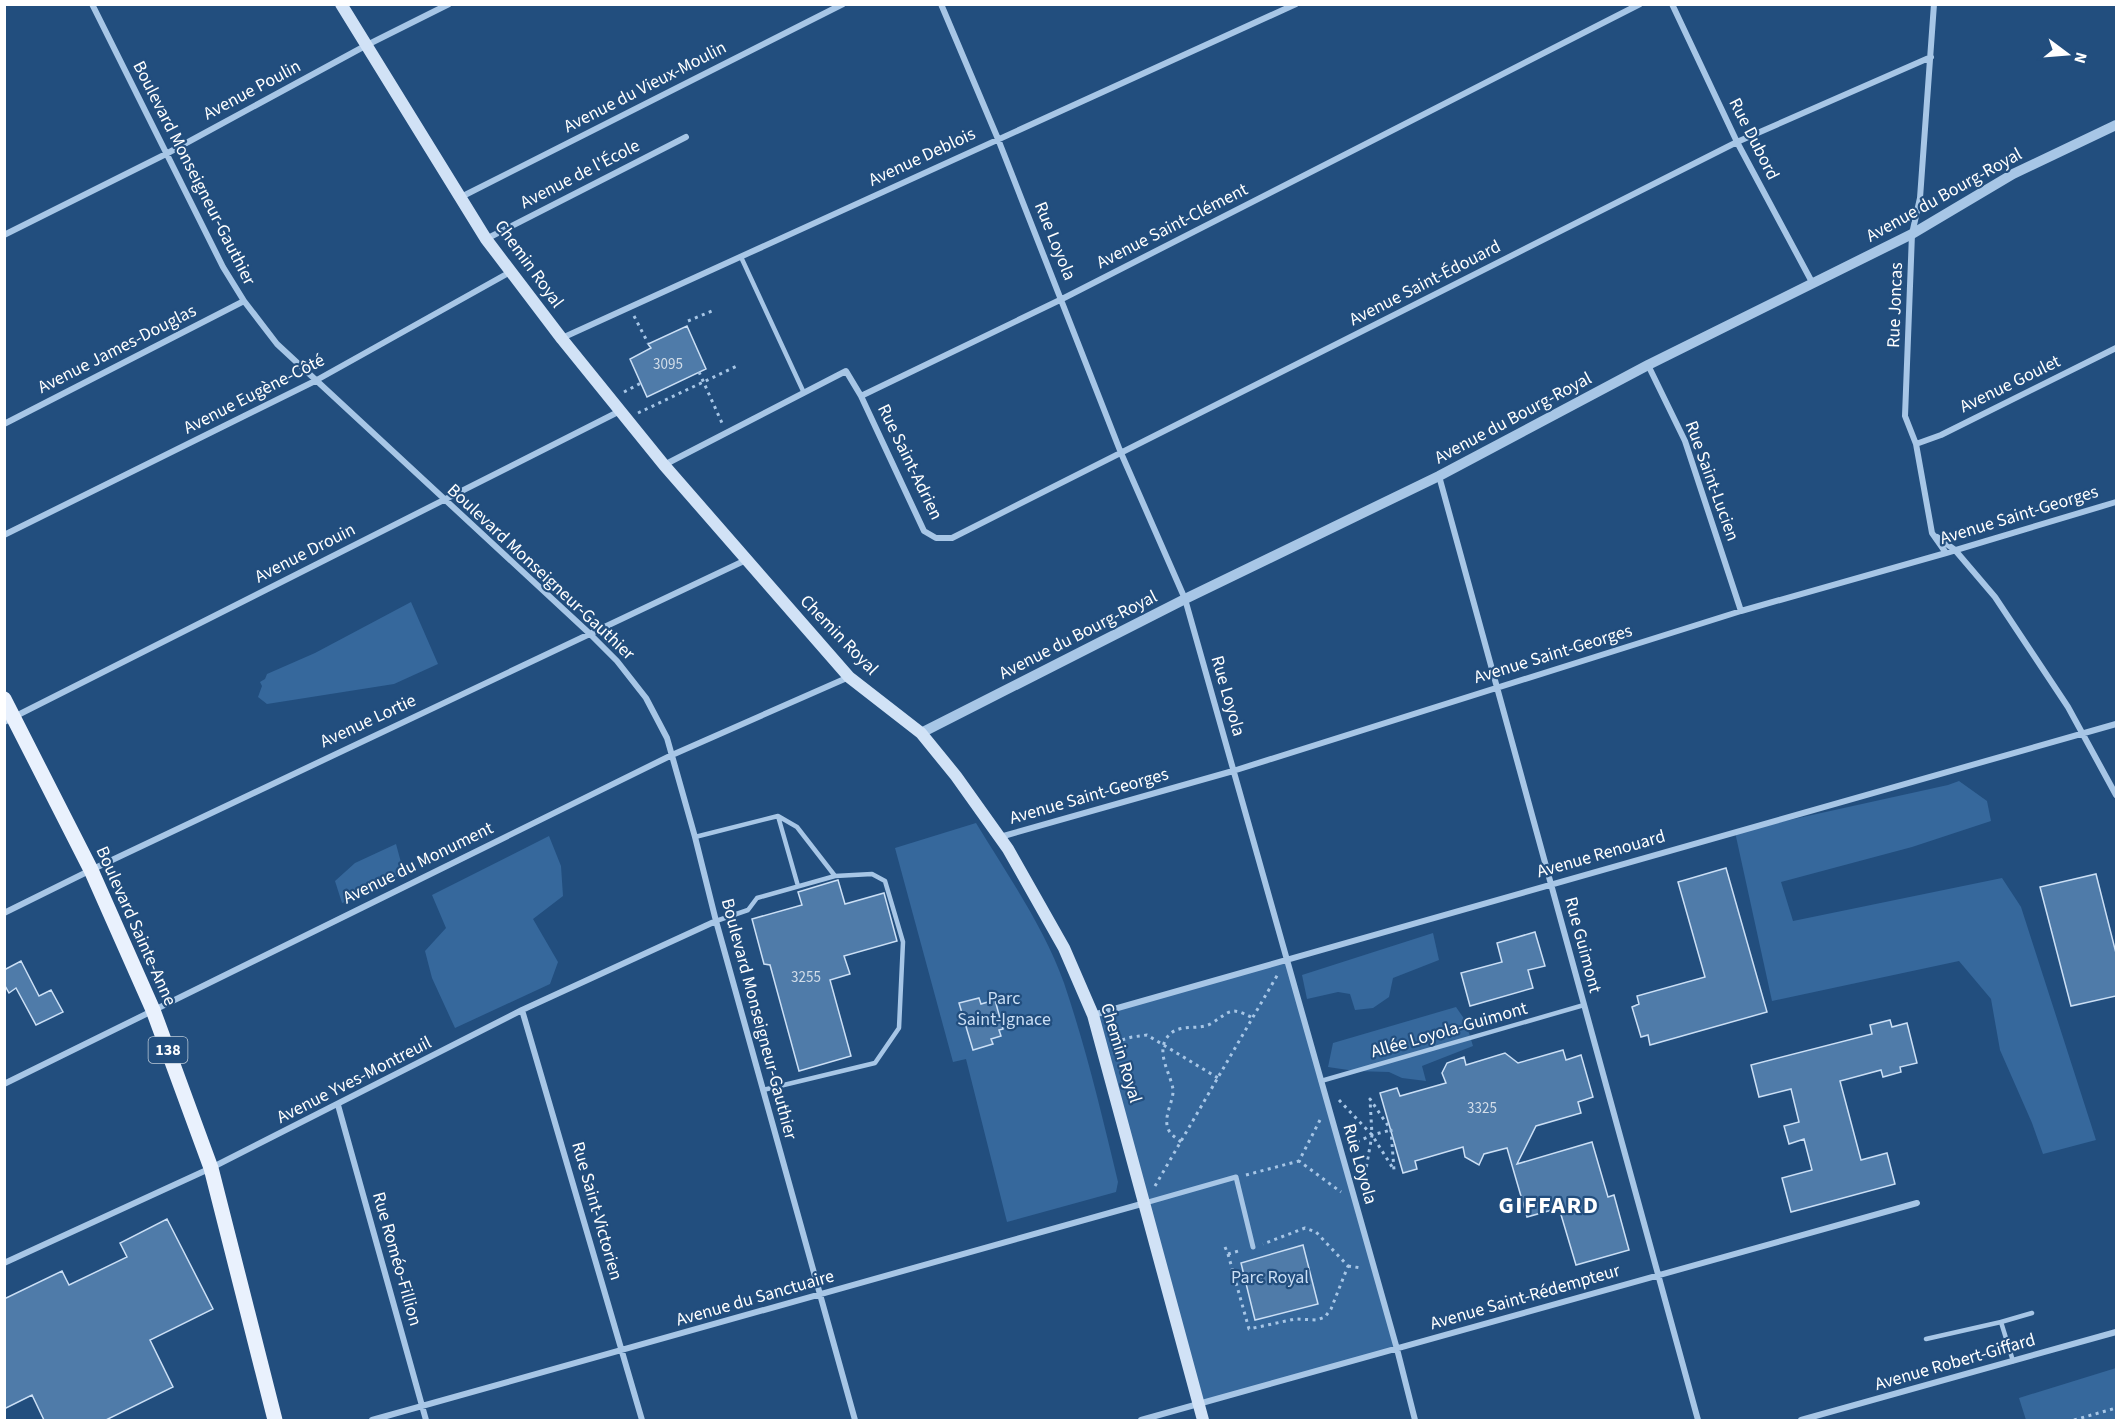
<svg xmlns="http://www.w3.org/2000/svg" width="2121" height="1425" viewBox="0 0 2121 1425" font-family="'Source Sans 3',sans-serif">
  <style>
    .green { fill: #36689c }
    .building { fill: #4f7ba9; stroke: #cbdff5; stroke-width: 1.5 }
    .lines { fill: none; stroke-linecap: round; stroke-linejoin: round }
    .path { stroke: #a7c6e6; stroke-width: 3; stroke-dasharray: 3 4.5; stroke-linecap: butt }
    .service { stroke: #a7c6e6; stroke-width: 4.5 }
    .pedestrian { stroke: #a7c6e6; stroke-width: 5 }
    .minor { stroke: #a7c6e6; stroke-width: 6 }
    .tertiary { stroke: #a7c6e6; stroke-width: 10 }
    .secondary { stroke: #d1e2f6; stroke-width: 12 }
    .primary { stroke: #e9f1fd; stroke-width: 15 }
    .labels { text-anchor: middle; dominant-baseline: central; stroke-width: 4.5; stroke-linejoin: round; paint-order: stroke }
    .number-label { font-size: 15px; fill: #d3deea }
    .shield { fill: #224e7e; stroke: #bdcad8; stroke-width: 1.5 }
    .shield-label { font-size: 16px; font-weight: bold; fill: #fff }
    .street-label { font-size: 18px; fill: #fff; stroke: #224e7e }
    .park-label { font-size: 18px; fill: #cbdff5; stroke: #224e7e }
    .district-label { font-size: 24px; font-weight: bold; letter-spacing: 1.5px; fill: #fff; stroke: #224e7e }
  </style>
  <rect width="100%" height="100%" fill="#224e7e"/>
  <!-- green -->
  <path class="green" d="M411,602L438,664L394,684L267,704L258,697L262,686L260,682L265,679L267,674L315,653Z
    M1959,781L1987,801L1991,821L1912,847L1781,882L1793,921L2002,878L2021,907L2096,1140L2043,1154L2032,1123L2000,1050L1991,999L1959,961L1772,1001L1735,832L1948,785Z
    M976,823C1007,874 1044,927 1064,983C1086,1048 1102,1115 1118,1182L1116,1192L1007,1222L966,1059L953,1062L895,848Z
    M549,836L561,866L563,896L533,919L558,962L550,984L455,1028L432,978L425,951L446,928L432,895Z
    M396,844L403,870L386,887L342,903L335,881L355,863Z
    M1433,933L1439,960L1393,978L1389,997L1373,1008L1355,1010L1350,994L1338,992L1307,999L1302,975Z
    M1286,960L1397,1349L1199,1405L1093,1016Z
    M1456,1007L1465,1020L1473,1046L1422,1066L1426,1081L1402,1078L1389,1072L1355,1071L1328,1067L1333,1043Z
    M2116,1368V1420H2026L2019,1398Z"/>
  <!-- building -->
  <path class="building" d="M687,326L706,369L647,397L630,359L651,348L648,344Z
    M1726,868L1767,1012L1650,1045L1648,1035L1641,1037L1632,1007L1639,1004L1637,996L1705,977L1678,882Z
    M2096,874L2116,953V996L2071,1006L2040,887Z
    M838,880L845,904L884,893L897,941L844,956L850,974L830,980L851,1056L799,1071L770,965L764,964L752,919L802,905L798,892Z
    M1535,932L1545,966L1528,970L1533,988L1470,1006L1461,973L1502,962L1497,943Z
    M21,961L39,996L51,990L63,1012L36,1025L16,988L9,993L4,984V970Z
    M979,998L981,1004L995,1000L1003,1029L999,1030L1001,1036L991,1039L993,1044L973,1050L959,1003Z
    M1890,1020L1892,1027L1907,1023L1917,1063L1900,1067L1901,1072L1883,1077L1881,1070L1840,1081L1861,1160L1887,1153L1895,1184L1791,1212L1782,1178L1812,1170L1804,1139L1789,1144L1784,1126L1799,1122L1791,1089L1759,1097L1751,1065L1872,1034L1870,1025Z
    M1563,1050L1566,1060L1581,1055L1593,1097L1578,1102L1581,1113L1536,1126L1517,1164L1592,1142L1608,1197L1614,1195L1629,1250L1576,1265L1559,1208L1527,1217L1507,1148L1484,1154L1479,1165L1465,1157L1463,1147L1415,1161L1417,1169L1403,1173L1380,1093L1397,1088L1400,1096L1446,1083L1442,1073L1447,1063L1464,1057L1466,1065L1505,1053L1518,1063Z
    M167,1219L213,1309L150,1340L173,1387L106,1420H44L32,1395L4,1409V1299L62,1271L69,1285L127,1257L120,1243Z
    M1303,1245L1318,1304L1255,1320L1241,1263Z"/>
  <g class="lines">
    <!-- path -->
    <path class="path" d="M634,316L648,343
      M688,321L712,311
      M699,372L722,423
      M624,392L641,383
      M638,413L737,366
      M1115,1042L1132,1037L1147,1035L1218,1078
      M1339,1100L1372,1135L1394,1170L1391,1130L1370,1099L1372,1135L1363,1186
      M1320,1120L1299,1161L1341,1192
      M1181,1142C1175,1137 1168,1133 1167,1125C1165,1113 1174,1100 1173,1089C1170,1073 1157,1054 1166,1039C1177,1021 1198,1032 1212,1023C1231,1011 1230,1006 1253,1018
      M1350,1145L1372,1135L1391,1130
      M1246,1175L1299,1161
      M1155,1186L1278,974
      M1225,1247L1228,1254L1242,1250
      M1228,1254L1249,1329L1295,1319L1317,1320L1325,1317L1331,1309L1348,1266L1316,1232L1305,1228L1263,1244
      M1348,1266L1361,1268
      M2074,1420L2116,1408"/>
    <!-- service -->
    <path class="service" d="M741,257L804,393
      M778,816L798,886
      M695,837L778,816L797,827L835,876L872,874L885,881L903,942L899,1028L875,1063L763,1090
      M716,921L748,910L757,898L835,876
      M1321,1081L1584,1005
      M1926,1339L2001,1322
      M2013,1361L2001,1322L2032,1313"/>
    <!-- pedestrian -->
    <path class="pedestrian" d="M1145,1203L1236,1177L1253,1247"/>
    <!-- minor -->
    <path class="minor" d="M92,4L223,267L244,301L277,344L589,633L617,661L646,698L667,738L695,837L716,921L855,1420
      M941,4L998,139L1121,453L1185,599L1397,1349L1415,1420
      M1672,4L1737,142L1813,284
      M1934,4L1920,198L1912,234L1905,416L1916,444L1932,533L1946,553
      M461,197L843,4
      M4,235L166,154L365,46L449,4
      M486,239L686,137
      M562,338L1296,4
      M1648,365L1685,441L1741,611
      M861,396L924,531L936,538H952L1737,142L1931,57
      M4,424L244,301
      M1916,444L1941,435L2116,348
      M664,465L846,371L861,396L1062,299L1640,4
      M1439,476L1698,1420
      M4,535L315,381L512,271
      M1937,537L1955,550L1995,597L2068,707L2116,795
      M4,722L620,411
      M1000,837L1233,771L1741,611L1946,553L2116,502
      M4,913L91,870L746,560
      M522,1010L642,1420
      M1093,1015L2116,724
      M4,1084L672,755L849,677
      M338,1105L426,1420
      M4,1263L211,1168L522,1010L716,921
      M372,1420L1145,1203
      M1141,1420L1917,1203
      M1801,1420L2116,1332"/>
    <!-- tertiary -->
    <path class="tertiary" d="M921,733L1185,599L1439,476L1648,365L1912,234L2013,174L2116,125"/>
    <!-- secondary -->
    <path class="secondary" d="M341,4L486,239L562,339L664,465L849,677L921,733L956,776L1008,849L1064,948L1093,1015L1203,1420"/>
    <!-- primary -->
    <path class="primary" d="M4,699L91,870L153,1010L211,1168L275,1420"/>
  </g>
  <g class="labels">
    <!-- number labels -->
    <g class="number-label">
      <text x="668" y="364">3095</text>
      <text x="806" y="977">3255</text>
      <text x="1482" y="1108">3325</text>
    </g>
    <!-- shield labels -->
    <rect class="shield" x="148.5" y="1037" width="39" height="26" rx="4.5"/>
    <g class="shield-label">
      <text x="168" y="1050">138</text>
    </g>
    <!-- street labels -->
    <g class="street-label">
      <text transform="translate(645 87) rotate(-27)">Avenue du Vieux-Moulin</text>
      <text transform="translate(252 90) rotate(-28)">Avenue Poulin</text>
      <text transform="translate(1754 139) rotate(63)">Rue Dubord</text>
      <text transform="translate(922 157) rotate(-25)">Avenue Deblois</text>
      <text transform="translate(194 173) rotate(63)">Boulevard Monseigneur-Gauthier</text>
      <text transform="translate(580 174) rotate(-27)">Avenue de l'École</text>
      <text transform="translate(1944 195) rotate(-29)">Avenue du Bourg-Royal</text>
      <text transform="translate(1172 226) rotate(-27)">Avenue Saint-Clément</text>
      <text transform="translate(1055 241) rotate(68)">Rue Loyola</text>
      <text transform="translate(529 264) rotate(54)">Chemin Royal</text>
      <text transform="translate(1425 283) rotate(-27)">Avenue Saint-Édouard</text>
      <text transform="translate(1895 305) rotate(-88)">Rue Joncas</text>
      <text transform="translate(117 349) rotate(-27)">Avenue James-Douglas</text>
      <text transform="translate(2010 384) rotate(-26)">Avenue Goulet</text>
      <text transform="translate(254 394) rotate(-27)">Avenue Eugène-Côté</text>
      <text transform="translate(1513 418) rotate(-28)">Avenue du Bourg-Royal</text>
      <text transform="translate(910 462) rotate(64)">Rue Saint-Adrien</text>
      <text transform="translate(1712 481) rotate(70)">Rue Saint-Lucien</text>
      <text transform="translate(2019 515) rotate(-17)">Avenue Saint-Georges</text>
      <text transform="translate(305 553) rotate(-27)">Avenue Drouin</text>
      <text transform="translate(541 572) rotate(43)">Boulevard Monseigneur-Gauthier</text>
      <text transform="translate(839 635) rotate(46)">Chemin Royal</text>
      <text transform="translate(1078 635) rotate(-27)">Avenue du Bourg-Royal</text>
      <text transform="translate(1553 654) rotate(-17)">Avenue Saint-Georges</text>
      <text transform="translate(1228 696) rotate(74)">Rue Loyola</text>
      <text transform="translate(368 721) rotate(-25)">Avenue Lortie</text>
      <text transform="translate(1089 796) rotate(-16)">Avenue Saint-Georges</text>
      <text transform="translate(1601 854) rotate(-16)">Avenue Renouard</text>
      <text transform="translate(418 863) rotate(-26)">Avenue du Monument</text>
      <text transform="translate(136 926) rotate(66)">Boulevard Sainte-Anne</text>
      <text transform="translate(1583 945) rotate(75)">Rue Guimont</text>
      <text transform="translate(759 1019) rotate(75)">Boulevard Monseigneur-Gauthier</text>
      <text transform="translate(1449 1030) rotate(-16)">Allée Loyola-Guimont</text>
      <text transform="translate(1121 1053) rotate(73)">Chemin Royal</text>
      <text transform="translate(354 1080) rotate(-27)">Avenue Yves-Montreuil</text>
      <text transform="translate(1360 1164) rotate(74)">Rue Loyola</text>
      <text transform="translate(597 1211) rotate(74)">Rue Saint-Victorien</text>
      <text transform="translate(397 1259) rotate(74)">Rue Roméo-Fillion</text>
      <text transform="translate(1525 1297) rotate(-16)">Avenue Saint-Rédempteur</text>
      <text transform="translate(755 1298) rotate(-16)">Avenue du Sanctuaire</text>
      <text transform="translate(1955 1362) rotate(-16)">Avenue Robert-Giffard</text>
    </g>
    <!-- park labels -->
    <g class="park-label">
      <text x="1004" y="998">Parc<tspan x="1004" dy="21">Saint-Ignace</tspan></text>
      <text x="1270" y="1277">Parc Royal</text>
    </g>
    <!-- district labels -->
    <g class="district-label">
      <text x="1549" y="1205">GIFFARD</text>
    </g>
  </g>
  <!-- border -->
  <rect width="2121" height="1425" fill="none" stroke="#ffffff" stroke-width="12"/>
  <!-- north arrow -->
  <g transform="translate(2067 54) rotate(106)" stroke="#224e7e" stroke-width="4.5" paint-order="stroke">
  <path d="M0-4.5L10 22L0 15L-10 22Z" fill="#ffffff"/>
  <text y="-9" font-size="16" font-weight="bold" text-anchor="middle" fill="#ffffff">N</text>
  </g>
</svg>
